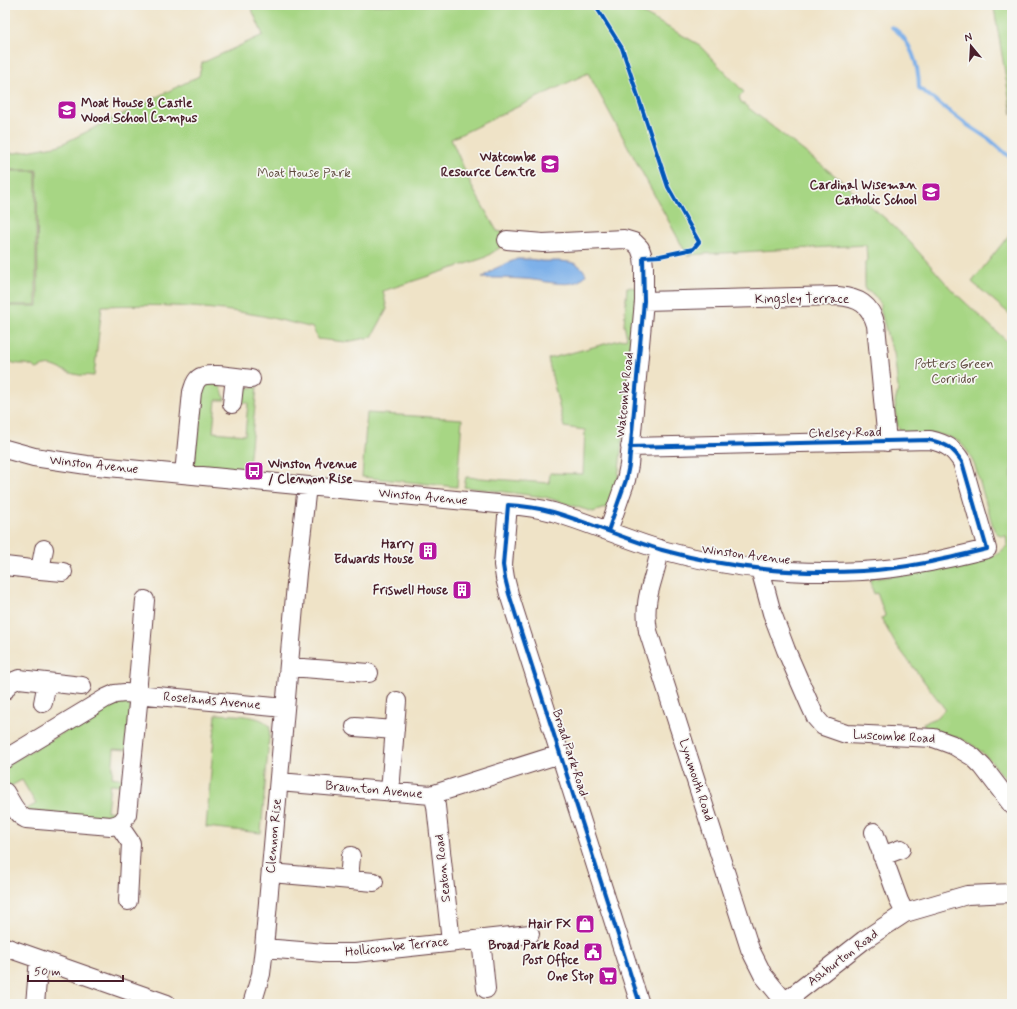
<svg xmlns="http://www.w3.org/2000/svg" width="1017" height="1009" viewBox="0 0 1017 1009" font-family="Mynerve,sans-serif">
  <style>
    .green { fill: #a7d684; stroke: #787a58 }
    .water { fill: #7db0e9; stroke: #64688a }
    .lines { fill: none; stroke-linecap: round; stroke-linejoin: round }
    .stream { stroke: #7db0e9; stroke-width: 4 }
    .minor-casing { stroke: #633c42; stroke-width: 20 }
    .minor { stroke: #fff; stroke-width: 18 }
    .cycleway-casing { stroke: #f6f6f2; stroke-width: 6 }
    .cycleway { stroke: #0057b8; stroke-width: 4 }
    .labels { text-anchor: middle; dominant-baseline: central; stroke-width: 3.5; stroke-linejoin: round; paint-order: stroke }
    .poi-label { font-size: 13px; font-weight: bold; fill: #4a1f2b; stroke: #f6f6f2; text-anchor: end }
    .park-label { font-size: 13px; fill: #614d41; stroke: #f6f6f2 }
    .street-label { font-size: 13px; fill: #4a1f2b; stroke: #f6f6f2 }
  </style>
  <rect width="100%" height="100%" fill="#f6f6f2"/>
  <filter id="ink" filterUnits="userSpaceOnUse"><feTurbulence type="fractalNoise" baseFrequency=".025" numOctaves="2"/><feDisplacementMap in="SourceGraphic" scale="8" xChannelSelector="R" yChannelSelector="G"/><feConvolveMatrix kernelMatrix="1 2 1 2 8 2 1 2 1" color-interpolation-filters="sRGB"/></filter>
  <filter id="wash" filterUnits="userSpaceOnUse"><feTurbulence type="fractalNoise" baseFrequency=".012" numOctaves="4" result="noise"/><feDisplacementMap in="SourceGraphic" scale="16" xChannelSelector="R" yChannelSelector="G"/><feGaussianBlur stdDeviation="0.9" result="paint"/><feColorMatrix in="noise" values="0 0 0 0 0 0 0 0 0 0 0 0 0 0 0 0 0 1.4 0 .05"/><feComposite in="paint" operator="in"/></filter>
  <g filter="url(#wash)">
    <rect width="100%" height="100%" fill="#efe3c7"/>
    <!-- green -->
    <path class="green" d="M250,5H628L698,44L744,92L739,97L741,102L838,178L887,220L909,241L952,290L1012,346V788C995,765 981,745 953,736C944,733 934,732 925,730L923,723L938,717L945,709L895,643L881,618L884,617L885,615L877,593L874,594L870,582L871,579L947,568L992,557L999,553L1007,546L1006,536C1000,537 998,534 994,530L975,466L968,452L960,442L949,437L937,434L905,433L900,430L897,426L895,402L897,395L898,389L894,352L889,342L880,308V303L873,294L865,290V262L867,260L866,245L687,255L588,73L451,139L473,189L497,231L505,233L501,247L484,258L383,291L387,309L372,337L346,342L317,339L313,328C297,324 280,320 263,316C210,306 155,304 102,306L94,376C87,375 80,376 74,374C59,371 53,360 37,369C34,367 29,364 25,364C15,364 11,364 5,356V306H38L37,170H5V153H16L60,145L199,76L202,63L263,35Z
      M1012,5V114L994,8Z
      M5,171H36V305H5Z
      M1012,231V316L972,282Z
      M627,287L639,288L618,479L609,506L605,508L593,512L545,497L464,487L466,477L549,483L550,473L583,474L585,430L564,427L548,359L627,338L624,325Z
      M215,382C222,387 223,393 225,400H216L213,432L245,435L248,403L240,402L242,392L246,388L257,387L249,465L247,469L242,471L196,468L193,465L204,383Z
      M367,413L462,419L457,487L362,477Z
      M123,698L131,703L128,750L114,749L112,777L126,779L125,785L110,784L107,811L123,813L121,818L23,811L36,804L22,780L9,787C6,779 3,773 7,765Z
      M216,714C230,715 263,714 270,727L261,833L206,827Z"/>
    <!-- water -->
    <path class="water" d="M517,259C525,259 533,259 541,261C555,262 580,257 586,275C584,277 581,279 579,281C565,288 538,279 523,279C509,278 496,278 482,278L494,269Z"/>
    <g class="lines">
      <!-- stream -->
      <path class="stream" d="M892,27C911,40 919,66 919,88L966,124L989,139L1012,159"/>
    </g>
  </g>
  <g filter="url(#ink)">
    <g class="lines">
      <defs>
        <path id="minor" d="M507,240L543,243L624,239L634,242L640,248L643,257L644,267V301L629,465L626,480L608,531
          M644,301L838,296C859,298 870,304 876,325L887,442
          M232,404L235,377
          M5,449L34,457L87,465L508,505C523,506 538,508 553,512C590,523 625,539 662,550C727,568 795,575 862,571C904,569 946,559 987,549L962,462C953,448 947,444 930,440L630,447
          M184,474L192,392C194,387 194,382 199,378C207,371 240,378 251,379
          M508,505L503,565L505,578L509,594L640,1004
          M660,549C655,581 642,596 648,631L750,949L763,975L785,1002
          M5,566L40,570L44,549
          M760,569L772,613L786,650L810,705L816,718L823,726L846,734L934,738L953,745L973,757L983,767L1012,805
          M40,570L63,572
          M290,667L369,673
          M5,690C7,684 13,681 19,679L82,686
          M137,694L145,600
          M43,703L47,682
          M355,727L395,730
          M5,759L106,698L115,694L125,693L285,708
          M279,782L431,795L560,754
          M5,792C11,801 15,814 26,819L111,826C120,824 123,822 127,814L139,694
          M390,792L397,701
          M433,794L436,806L451,942
          M118,824L131,843L128,901
          M874,832L899,901L905,913
          M882,856L901,849
          M271,873L374,882
          M349,880L351,856
          M481,939L486,989
          M5,947L167,1004
          M264,948L325,953H355L530,934
          M35,1004L39,959
          M252,1004L261,974L264,948L297,573L307,486
          M782,1004L864,940L905,913L967,895L1012,893"/>
      </defs>
      <!-- minor casing -->
      <use href="#minor" class="minor-casing"/>
      <!-- minor -->
      <use href="#minor" class="minor"/>
      <defs>
        <path id="cycleway" d="M595,5L622,48L668,187L699,242L693,249L660,256L643,257L644,301L629,465L626,480L608,531
          M630,447L930,440C947,444 953,448 962,462L987,549C946,559 904,569 862,571C795,575 727,568 662,550C625,539 590,523 553,512C538,508 523,506 508,505L503,565L505,578L509,594L640,1004"/>
      </defs>
      <!-- cycleway casing -->
      <use href="#cycleway" class="cycleway-casing"/>
      <!-- cycleway -->
      <use href="#cycleway" class="cycleway"/>
    </g>
  </g>
  <!-- icons -->
  <defs>
    <symbol id="school-square" viewBox="-11 -11 22 22"><rect x="-9" y="-9" width="18" height="18" rx="4" fill="#b5179e" stroke="#f6f6f2"/><path d="M0-5L7-2L0 1L-7-2ZM-4 1L0 2.5L4 1V4Q0 6-4 4Z" fill="#fff"/></symbol>
    <symbol id="bus-square" viewBox="-11 -11 22 22"><rect x="-9" y="-9" width="18" height="18" rx="4" fill="#b5179e" stroke="#f6f6f2"/><path d="M-5-6H5V4H4V6H2V4H-2V6H-4V4H-5ZM-3.5-4V0h7V-4ZM-3.5 1.2v1.5H-2V1.2ZM2 1.2v1.5H3.5V1.2Z" fill="#fff"/></symbol>
    <symbol id="building-square" viewBox="-11 -11 22 22"><rect x="-9" y="-9" width="18" height="18" rx="4" fill="#b5179e" stroke="#f6f6f2"/><path d="M-4-6H4V6H1V3H-1V6H-4ZM-2.5-4.3h1.7v1.8h-1.7ZM.8-4.3h1.7v1.8H.8ZM-2.5-1h1.7V.8h-1.7ZM.8-1h1.7V.8H.8Z" fill="#fff"/></symbol>
    <symbol id="shop-square" viewBox="-11 -11 22 22"><rect x="-9" y="-9" width="18" height="18" rx="4" fill="#b5179e" stroke="#f6f6f2"/><path d="M-5-2.5h2.3a2.7 3.5 0 0 1 5.4 0H5L5.5 6h-11ZM-1.5-2.5h3a1.5 2.3 0 0 0-3 0Z" fill="#fff"/></symbol>
    <symbol id="civic-square" viewBox="-11 -11 22 22"><rect x="-9" y="-9" width="18" height="18" rx="4" fill="#b5179e" stroke="#f6f6f2"/><path d="M-.6-6.5H3V-4.5H.6V-3L4-1V1h2V6H-6V1h2V-1L-.6-3ZM-1.2 2.5V6h2.4V2.5Z" fill="#fff"/></symbol>
    <symbol id="supermarket-square" viewBox="-11 -11 22 22"><rect x="-9" y="-9" width="18" height="18" rx="4" fill="#b5179e" stroke="#f6f6f2"/><path d="M-6-5.5h2.5l.6 2H6L4.5 2H-2.5L-4.4-4H-6ZM-1.5 3.2a1.3 1.3 0 1 0 .1 0ZM3 3.2a1.3 1.3 0 1 0 .1 0Z" fill="#fff"/></symbol>
  </defs>
  <g fill-rule="evenodd">
    <use href="#school-square" x="56" y="99" width="22" height="22"/>
    <use href="#school-square" x="539" y="153" width="22" height="22"/>
    <use href="#school-square" x="920" y="181" width="22" height="22"/>
    <use href="#bus-square" x="243" y="460" width="22" height="22"/>
    <use href="#building-square" x="417" y="540" width="22" height="22"/>
    <use href="#building-square" x="451" y="579" width="22" height="22"/>
    <use href="#shop-square" x="574" y="913" width="22" height="22"/>
    <use href="#civic-square" x="582" y="941" width="22" height="22"/>
    <use href="#supermarket-square" x="597" y="965" width="22" height="22"/>
  </g>
  <g class="labels">
    <!-- poi labels -->
    <g class="poi-label">
      <text x="81" y="103" text-anchor="start">Moat House &amp; Castle<tspan x="81" dy="15">Wood School Campus</tspan></text>
      <text x="536" y="157">Watcombe<tspan x="536" dy="15">Resource Centre</tspan></text>
      <text x="917" y="185">Cardinal Wiseman<tspan x="917" dy="15">Catholic School</tspan></text>
      <text x="268" y="464" text-anchor="start">Winston Avenue<tspan x="268" dy="15">/ Clennon Rise</tspan></text>
      <text x="414" y="544">Harry<tspan x="414" dy="15">Edwards House</tspan></text>
      <text x="448" y="590">Friswell House</text>
      <text x="571" y="924">Hair FX</text>
      <text x="579" y="945">Broad Park Road<tspan x="579" dy="15">Post Office</tspan></text>
      <text x="594" y="976">One Stop</text>
    </g>
    <!-- park labels -->
    <g class="park-label">
      <text x="304" y="173">Moat House Park</text>
      <text x="954" y="364">Potters Green<tspan x="954" dy="15">Corridor</tspan></text>
    </g>
    <!-- street labels -->
    <g class="street-label">
      <text x="802" y="299">Kingsley Terrace</text>
      <text transform="translate(625 395) rotate(-84)">Watcombe Road</text>
      <text transform="translate(845 433) rotate(-1)">Chelsey Road</text>
      <text transform="translate(94 465) rotate(6)">Winston Avenue</text>
      <text transform="translate(423 497) rotate(5)">Winston Avenue</text>
      <text transform="translate(746 555) rotate(7)">Winston Avenue</text>
      <text transform="translate(212 701) rotate(5)">Roselands Avenue</text>
      <text transform="translate(894 737) rotate(3)">Luscombe Road</text>
      <text transform="translate(570 753) rotate(72)">Broad Park Road</text>
      <text transform="translate(696 780) rotate(72)">Lynmouth Road</text>
      <text transform="translate(374 790) rotate(5)">Braunton Avenue</text>
      <text transform="translate(274 836) rotate(-85)">Clennon Rise</text>
      <text transform="translate(443 868) rotate(-96)">Seaton Road</text>
      <text transform="translate(397 947) rotate(-6)">Hollicombe Terrace</text>
      <text transform="translate(843 958) rotate(-37)">Ashburton Road</text>
    </g>
  </g>
  <!-- margin -->
  <rect width="1017" height="1009" fill="none" stroke="#f6f6f2" stroke-width="20"/>
  <!-- north arrow -->
  <g transform="translate(971 46) rotate(342)" stroke="#f6f6f2" stroke-width="3" paint-order="stroke">
  <path d="M0-3L7 15L0 10L-7 15Z" fill="#4a1f2b"/>
  <text y="-6" font-size="11" font-weight="bold" text-anchor="middle" fill="#4a1f2b">N</text>
  </g>
  <!-- scale -->
  <path d="M28 975v6h95v-6" fill="none" stroke="#4a1f2b" stroke-width="2"/>
  <text x="34" y="975" font-size="12" fill="#4a1f2b" stroke="#f6f6f2" stroke-width="3" paint-order="stroke">50 m</text>
</svg>
